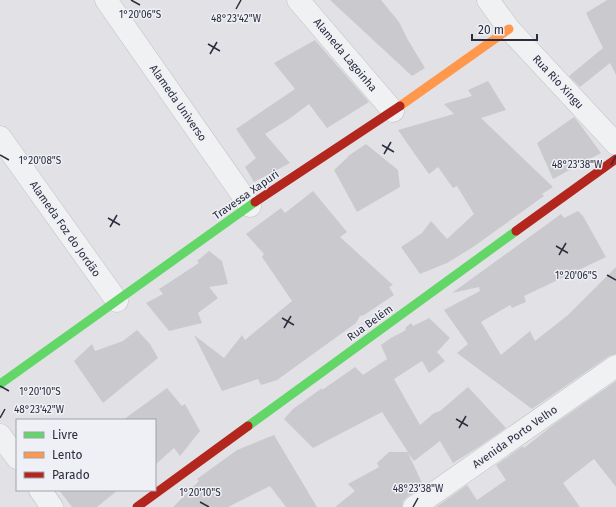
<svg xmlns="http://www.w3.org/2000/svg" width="616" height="507" viewBox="0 0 616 507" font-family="'Fira Sans',sans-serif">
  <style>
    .building { fill: #cacace }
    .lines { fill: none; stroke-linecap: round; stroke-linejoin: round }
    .street-casing { stroke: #c0c0c4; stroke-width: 23 }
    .street { stroke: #f0f1f3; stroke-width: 22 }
    .fast { stroke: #63d668; stroke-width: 9 }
    .slow { stroke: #ff974d; stroke-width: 9 }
    .jam { stroke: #b3261e; stroke-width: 9 }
    .ticks { fill: none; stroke: #2a2d3e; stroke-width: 1.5 }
    .labels { text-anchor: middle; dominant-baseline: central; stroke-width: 3; stroke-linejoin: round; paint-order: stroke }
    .street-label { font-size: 11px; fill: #2a2d3e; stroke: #eff0f5 }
    .ticks-label { font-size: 10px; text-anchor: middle; fill: #2a2d3e; stroke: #eff0f5; stroke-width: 3; stroke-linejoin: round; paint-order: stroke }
  </style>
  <rect width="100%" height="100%" fill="#e2e2e6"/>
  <!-- building -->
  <path class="building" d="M330,0H381L399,22L408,40L425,68L412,76Z
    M607,0H616V75L610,63L580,87L569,76L603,48L586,13Z
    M315,40L369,102L327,128L309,104L289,119L265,134L290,163L254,182L245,167L256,158L236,129L295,89L274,63Z
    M488,81L506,110L481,118L553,187L542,194L544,196L473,247L447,263L420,274L401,247L422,233L431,221L447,239L474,214L457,186L453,188L438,167L429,174L416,156L398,130L454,114L444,104L472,96L468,90Z
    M574,117L579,123L601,153L553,179L537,143Z
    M366,144L398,170L400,187L357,212L334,170L348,157V156Z
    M313,191L347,232L340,237L393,285L389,287L394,295L364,315L360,316L356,323L277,380L261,385L258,379L222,391L194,335L224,358L242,335L245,340L292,301L262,257L264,254L246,234L281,208L285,213Z
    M578,211L583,216L606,257L524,296L526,302L512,308L510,305L481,322L501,355L530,331L535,341L568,315L616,267V354L609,356L532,409L457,353L468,344L444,310L480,291L479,287L452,293L561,214L564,218Z
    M209,251L222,261L228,284L209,287L218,298L198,313L202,323L169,331L146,303L163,294L159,289L199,263L197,261Z
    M429,318L450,338L437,352L445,361L429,373L422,361L394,379L420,425L434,413L440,411L468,387L506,428L480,446L453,463L440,441L414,461L408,453L423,485L407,497L403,501L402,507H335L355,491L348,484L379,467L377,463L389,452H408L382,412L313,448L284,419L293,409L322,388V390L355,367L363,375L387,359L381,345L391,338L406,330L405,328L411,323L413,326Z
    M137,330L150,344L158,358L103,403L74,361L92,344L95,351L123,341Z
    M616,381V487L594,459L563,483L580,507H436L467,485L477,500L506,480L496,465L523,446L524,448L553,425Z
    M167,388L182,406L185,404L200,431L180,456L174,448L155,465V420H123Z
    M274,435L317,507H286L270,486L228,507H173L199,481L197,479L237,450Z
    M59,490H118L97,507H72Z"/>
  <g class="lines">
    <defs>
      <path id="street" d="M106,0L250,206
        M298,0L393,111
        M488,0L509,29L616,144
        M0,137L117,301
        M0,435L17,458
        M40,490L52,507
        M414,507L616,366"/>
    </defs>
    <!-- street casing -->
    <use href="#street" class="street-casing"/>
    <!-- street -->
    <use href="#street" class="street"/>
    <!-- fast -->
    <path class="fast" d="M0,384L255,202
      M248,426L516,231"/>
    <!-- slow -->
    <path class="slow" d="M400,106L509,29"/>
    <!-- jam -->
    <path class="jam" d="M255,202L400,106
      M516,231L616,159
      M137,507L248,426"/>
  </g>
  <!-- ticks -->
  <path class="ticks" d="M131,0L140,5M236,9L241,0M208,44L220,51M210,54L217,42M382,145L394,152M384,154L391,142M0,155L9,160M611,165L616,156M108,218L120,225M110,227L117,215M556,246L568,253M559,255L566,243M607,275L616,280M282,318L294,325M284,328L291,316M0,386L9,391M0,418L5,409M456,419L468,426M459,428L466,416M200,502L209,507M413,507L418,498"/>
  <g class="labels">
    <!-- street labels -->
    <g class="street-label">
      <text transform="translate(345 55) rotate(50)">Alameda Lagoinha</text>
      <text transform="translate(558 82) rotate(47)">Rua Rio Xingu</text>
      <text transform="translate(178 103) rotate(55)">Alameda Universo</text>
      <text transform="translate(246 195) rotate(-35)">Travessa Xapuri</text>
      <text transform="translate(65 229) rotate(55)">Alameda Foz do Jordão</text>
      <text transform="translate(370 323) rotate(-36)">Rua Belém</text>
      <text transform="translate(515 437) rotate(-35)">Avenida Porto Velho</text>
    </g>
  </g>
  <g class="ticks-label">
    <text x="140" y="18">1°20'06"S</text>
    <text x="236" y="22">48°23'42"W</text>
    <text x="40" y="164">1°20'08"S</text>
    <text x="577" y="168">48°23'38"W</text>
    <text x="576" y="279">1°20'06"S</text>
    <text x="40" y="395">1°20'10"S</text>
    <text x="39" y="413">48°23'42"W</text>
    <text x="418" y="492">48°23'38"W</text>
    <text x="200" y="496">1°20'10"S</text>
  </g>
  <!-- legend -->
  <rect x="16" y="419" width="140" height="72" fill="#eff0f5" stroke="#a0a2ac"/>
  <rect x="24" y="432" width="20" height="6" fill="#63d668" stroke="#a0a2ac"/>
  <text x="52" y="439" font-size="12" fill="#2a2d3e">Livre</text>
  <rect x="24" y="452" width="20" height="6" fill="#ff974d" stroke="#a0a2ac"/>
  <text x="52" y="459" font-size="12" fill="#2a2d3e">Lento</text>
  <rect x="24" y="472" width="20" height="6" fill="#b3261e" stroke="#a0a2ac"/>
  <text x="52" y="479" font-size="12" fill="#2a2d3e">Parado</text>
  <!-- scale -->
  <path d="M472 34v6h65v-6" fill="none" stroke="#2a2d3e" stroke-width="2"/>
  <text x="478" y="34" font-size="12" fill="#2a2d3e" stroke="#eff0f5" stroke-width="3" paint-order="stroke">20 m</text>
</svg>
